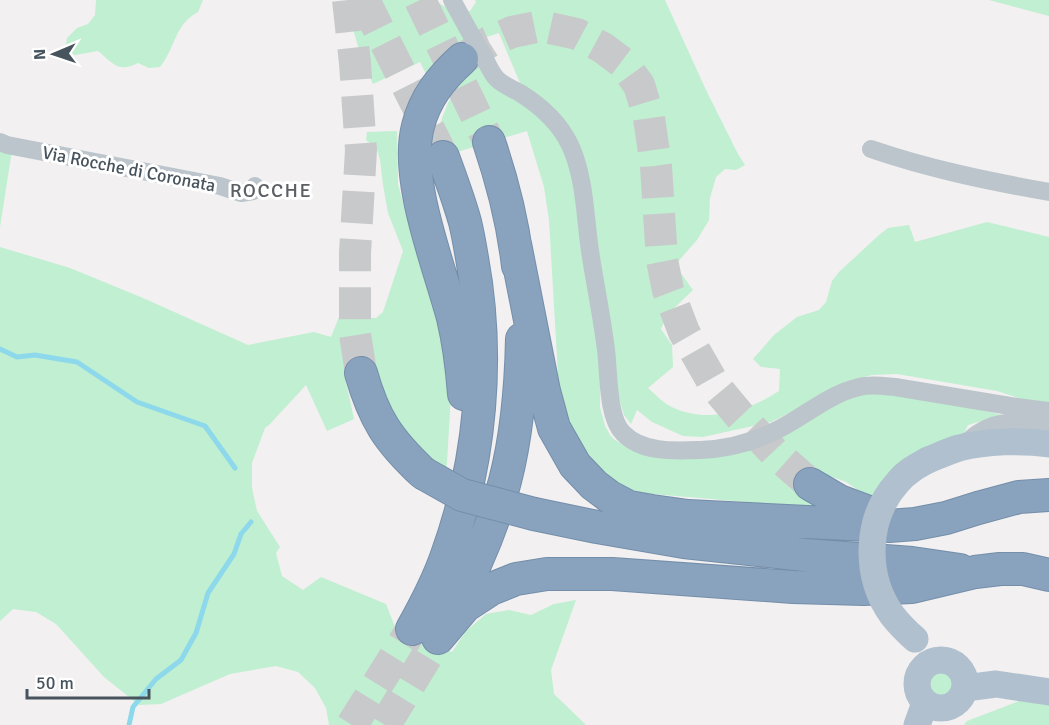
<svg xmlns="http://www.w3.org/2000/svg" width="1049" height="725" viewBox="0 0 1049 725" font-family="Signika,sans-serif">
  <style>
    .green { fill: #c0efd1 }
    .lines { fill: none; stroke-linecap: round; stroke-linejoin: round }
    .stream { stroke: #8dd9eb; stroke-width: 5 }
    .motorway-tunnel { stroke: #c8c9cb; stroke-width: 32; stroke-dasharray: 32 16; stroke-linecap: butt }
    .motorway-casing { stroke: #748eaa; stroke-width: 34 }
    .minor { stroke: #bcc5cc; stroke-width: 18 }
    .primary { stroke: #b0c0ce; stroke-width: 27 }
    .motorway { stroke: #89a3be; stroke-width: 32 }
    .motorway-bridge-casing { stroke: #748eaa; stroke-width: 34; stroke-linecap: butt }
    .primary-bridge { stroke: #b0c0ce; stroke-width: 27 }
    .motorway-bridge { stroke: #89a3be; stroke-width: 32 }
    .labels { text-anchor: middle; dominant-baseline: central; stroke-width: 6; stroke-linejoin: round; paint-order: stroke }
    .street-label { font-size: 18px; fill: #48545d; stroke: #fff }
    .neighbourhood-label { font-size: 20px; letter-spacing: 1.5px; fill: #5c6065; stroke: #fff }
  </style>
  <rect width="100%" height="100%" fill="#f2f0f0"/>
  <!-- green -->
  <path class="green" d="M96,0H203L198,12C174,25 176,47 160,67L149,68L138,63C118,73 114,64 98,51L75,55L65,50L67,38L77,28L88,24L95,15Z
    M348,0H435C445,9 457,11 470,11L476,2L475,0H665L706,90L738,154L745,165L736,170L725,169L716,177L710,198L709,220L697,240L675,265L693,290L667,315L661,329L672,345L673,367L648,388C656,395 664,404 674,408C708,424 750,410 779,391L780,369L761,367L753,359L774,335L797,317L819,310L826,302L832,281L839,272L879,235L888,228L909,225L915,242L987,222L1049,237V408L997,391L897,374L872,375L847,381L813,401L771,422L703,437L683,436L652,422L637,410L631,424L624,415L616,389L601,357L600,407L605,426L610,435L615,440L628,448L680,456L862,394L889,393L948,402L1002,415L968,425L962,437L873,500L846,482L835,478L811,475L817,502L816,508L641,493L611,482L586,460L564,424L559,391L549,220L544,187L527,131L434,159L437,131L448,103L460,82L479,65L520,83L499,33L480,39L432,86L420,62L373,84C361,57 351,30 348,0Z
    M989,0H1049V16Z
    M397,131L398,184L412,237L438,311L451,395L446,478L418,458L366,366L346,382L354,419L327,431L306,385L270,424L265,428L252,463V488L257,511L280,547L276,553L282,576L303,590L321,577L386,604L395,627L452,652L466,631L486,614L509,610L531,615L554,604L576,600L551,670L554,694L586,725H329L326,708L315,688L298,672L276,666L230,674L161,704L139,705L104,677L56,624L36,612L13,609L0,621V247L70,268L143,298L248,345L314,332L331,337L339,317L376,318L383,312L403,251L388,213L383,185L380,160L377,149L366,140L367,132Z
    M0,147L12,150L0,227Z
    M928 683a13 13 0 1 1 26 0a13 13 0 1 1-26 0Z
    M1019,701L1049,704V725H964L967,721Z"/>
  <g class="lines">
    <!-- stream -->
    <path class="stream" d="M0,349L17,357L35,355L77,362L137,402L205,426L235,468
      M129,725L133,707L156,679L181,660L196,633L208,593L234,554L241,534L251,522"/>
    <!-- motorway-tunnel -->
    <path class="motorway-tunnel" d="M348,0L355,63L361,150L355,253V334L361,373
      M364,0L443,157
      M420,0L489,142
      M462,59L489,42L512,32L541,26L577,34L603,48L623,63L639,85L649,118L656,166L662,260L668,290L684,332L715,386L740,416L775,453L810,484
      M352,725L412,629
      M385,725L438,638"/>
    <defs>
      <path id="motorway" d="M462,59C441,78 425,98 418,126C404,179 439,265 453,318C459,343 462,368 464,394
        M489,142C503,183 513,223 518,266
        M515,244L544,391L554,428L575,465L594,485L610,497L629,507L652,511L688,516L889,526L915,524L946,518L978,508L1019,497L1049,495
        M361,373C374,419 388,440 423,473
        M810,484L839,501L879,516
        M534,514L597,527L684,542L805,555L912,563L960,570
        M451,613C473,572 493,527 505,481C517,435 521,386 522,339
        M412,629C425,606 438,581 447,555C481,461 490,356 472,258C470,246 468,234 465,222C459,200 451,179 443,157
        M438,638L465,606L491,589L516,579L547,574H612L793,587L864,589L912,587L975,572L1000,569H1023L1049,575"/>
    </defs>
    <!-- motorway casing -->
    <use href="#motorway" class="motorway-casing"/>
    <!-- minor -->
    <path class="minor" d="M452,0C462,18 472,37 483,55C487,63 491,73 497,79C503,85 513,89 520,93C541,106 559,122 570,145C585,177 585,217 590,251C595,284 602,317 606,350C609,372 607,417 623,433C642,453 675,451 700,450C728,449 754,442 779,429C805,416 829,394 859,387C871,384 883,386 895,387L1010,406L1049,411
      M0,142L7,145L220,186L241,193L253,191L255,186
      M871,149C929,169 988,181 1049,192
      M964,445C991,418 1014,421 1049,426"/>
    <!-- primary -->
    <path class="primary" d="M928,460C938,456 949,451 959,448C987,441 1021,440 1049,444
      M917 684a24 24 0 1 1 48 0a24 24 0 1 1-48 0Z
      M965,688L996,684L1049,692
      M917,725L925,703"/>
    <!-- motorway -->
    <use href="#motorway" class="motorway"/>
    <defs>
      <path id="motorway-bridge" d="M423,473L462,495L534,514"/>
    </defs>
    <!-- motorway-bridge casing -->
    <use href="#motorway-bridge" class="motorway-bridge-casing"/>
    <!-- primary-bridge -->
    <path class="primary-bridge" d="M915,639C907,632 899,624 892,615C864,576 865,518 898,482C906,472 917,466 928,460"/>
    <!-- motorway-bridge -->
    <use href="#motorway-bridge" class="motorway-bridge"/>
  </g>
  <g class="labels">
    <!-- street labels -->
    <g class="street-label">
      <text transform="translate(129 169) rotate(11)">Via Rocche di Coronata</text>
    </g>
    <!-- neighbourhood labels -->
    <g class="neighbourhood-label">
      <text x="271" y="190">ROCCHE</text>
    </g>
  </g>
  <!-- north arrow -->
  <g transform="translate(54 54) rotate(268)" stroke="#ffffff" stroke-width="4.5" paint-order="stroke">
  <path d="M0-4.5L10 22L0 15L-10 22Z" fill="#48545d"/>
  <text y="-9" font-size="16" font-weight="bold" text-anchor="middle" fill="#48545d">N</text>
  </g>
  <!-- scale -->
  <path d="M27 689v9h122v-9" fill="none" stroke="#48545d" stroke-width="3"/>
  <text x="36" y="689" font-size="18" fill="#48545d" stroke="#ffffff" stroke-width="4.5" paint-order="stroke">50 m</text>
</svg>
